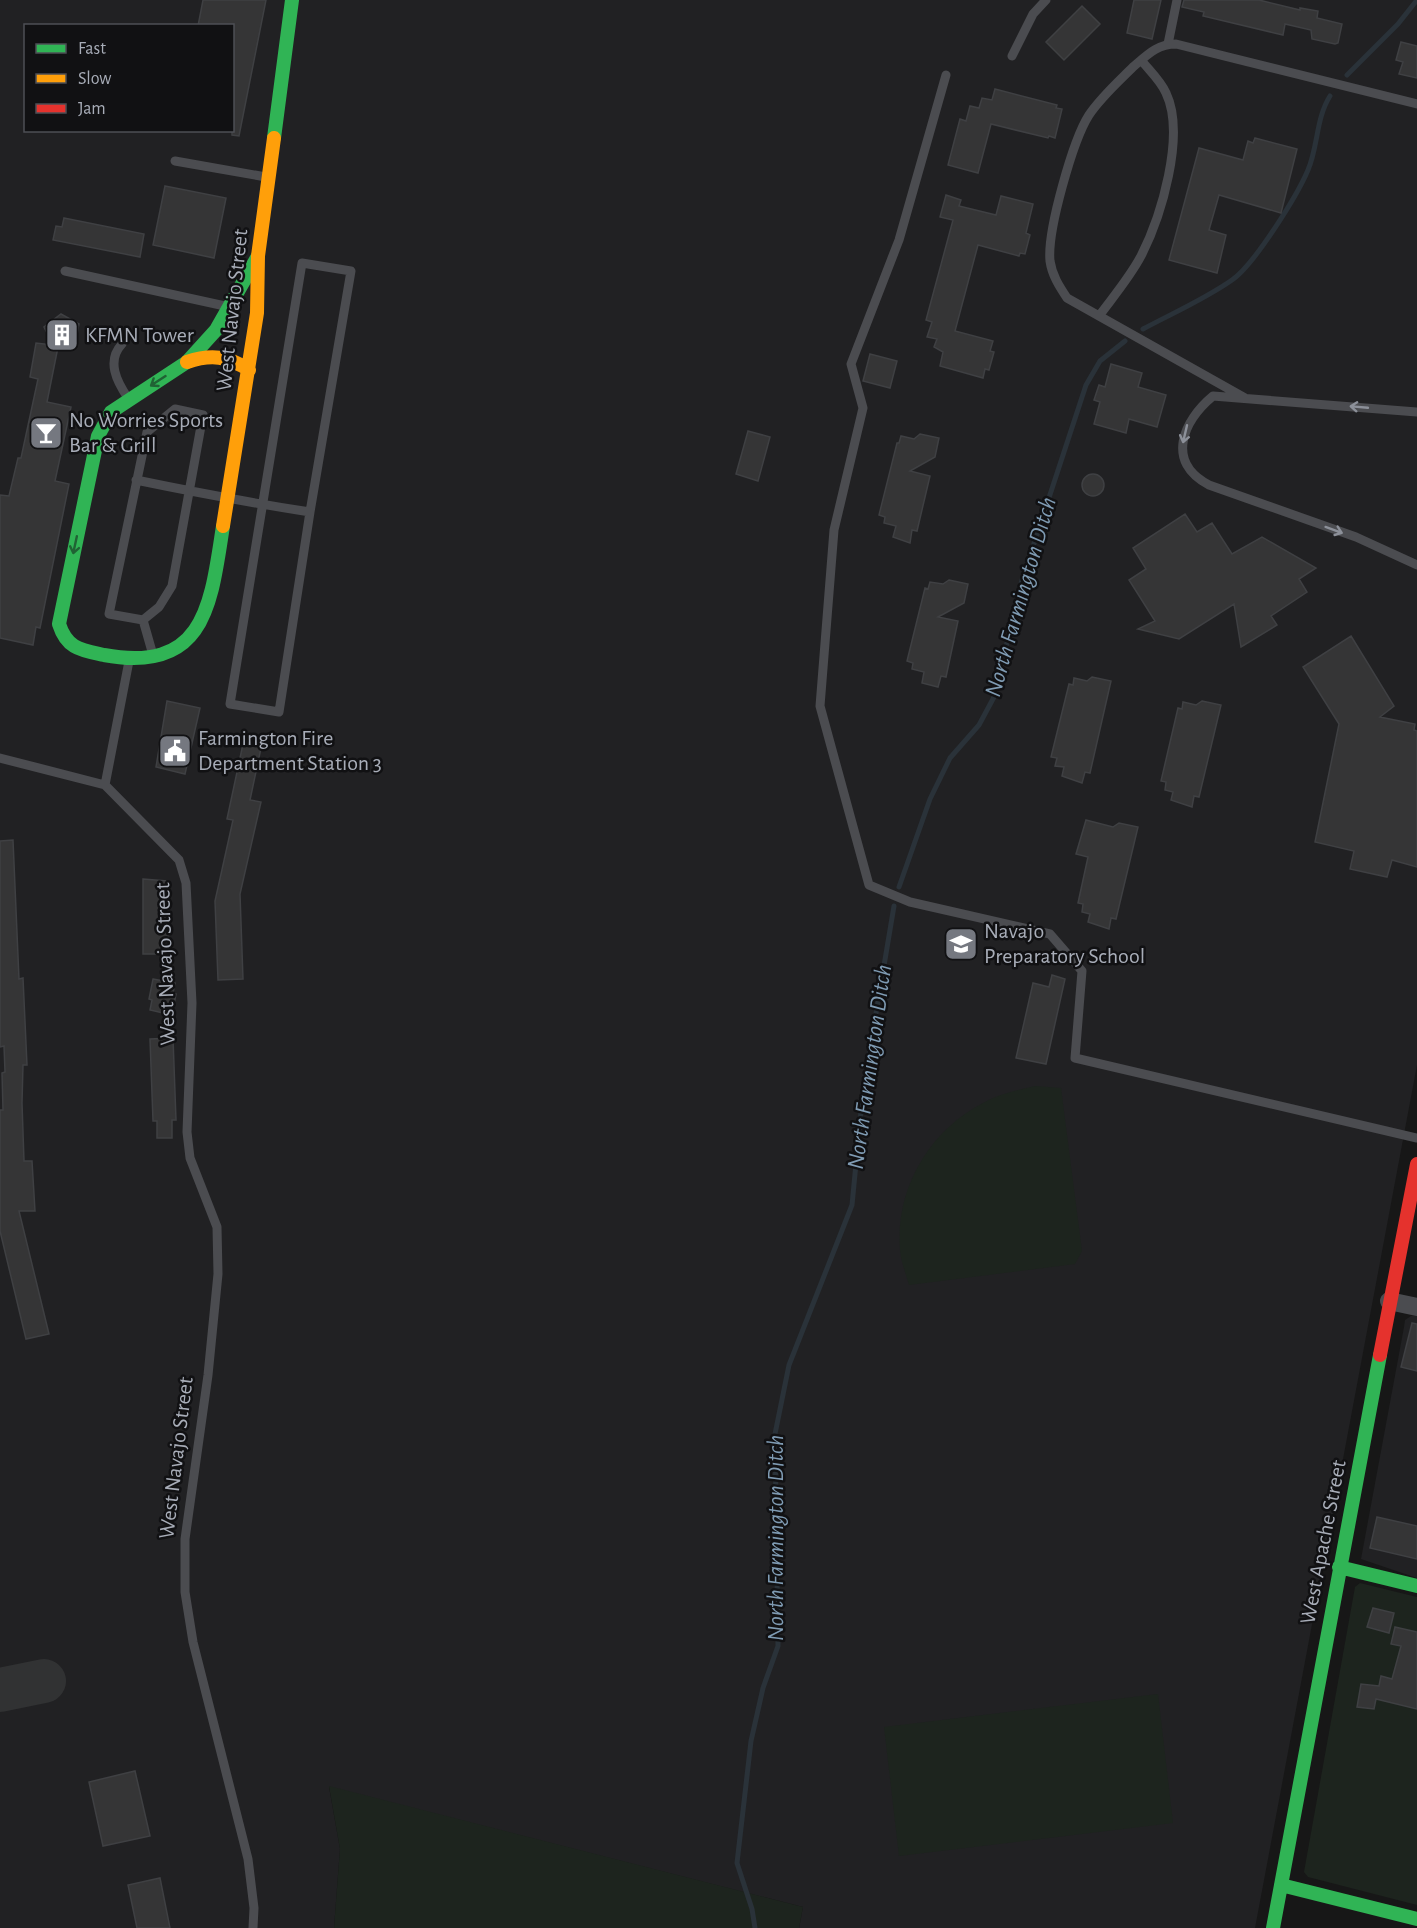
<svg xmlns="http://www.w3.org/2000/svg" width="1417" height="1928" viewBox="0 0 1417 1928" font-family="'Alegreya Sans',sans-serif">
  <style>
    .built { fill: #212123; fill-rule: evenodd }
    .green { fill: #1d241e }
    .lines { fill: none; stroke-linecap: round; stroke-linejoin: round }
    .stream { stroke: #2a3239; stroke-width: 5 }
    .taxiway { stroke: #313233; stroke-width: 44 }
    .building { fill: #353536; stroke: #3f4043; stroke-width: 1.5 }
    .lane { stroke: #4b4c50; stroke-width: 9 }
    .street { stroke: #4b4c50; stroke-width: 18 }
    .fast { stroke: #30b455; stroke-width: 14 }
    .slow { stroke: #ff9f0a; stroke-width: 14 }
    .jam { stroke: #e5322d; stroke-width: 14 }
    .oneway { stroke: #206234 }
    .oneway2 { stroke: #8c9099 }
    .labels { text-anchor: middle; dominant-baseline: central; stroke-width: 5; stroke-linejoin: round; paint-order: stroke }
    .street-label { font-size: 22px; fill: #a8adb8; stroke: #111113 }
    .poi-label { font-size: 22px; fill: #a8adb8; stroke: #111113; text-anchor: start }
    .water-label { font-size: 24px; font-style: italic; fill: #7f9bb3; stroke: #111113 }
  </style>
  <rect width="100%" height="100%" fill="#171717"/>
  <!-- built -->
  <path class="built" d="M0,0H1417V1065L1255,1928H799L803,1907L329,1787L340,1849L334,1928H0ZM26,26H232V130H26Z
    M1411,1316H1417V1578L1361,1559L1404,1327L1405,1320Z"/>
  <!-- green -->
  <path class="green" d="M1035,1086L1061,1088L1082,1251L1075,1264L909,1285C906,1274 901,1262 900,1250C895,1189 929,1131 983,1103C999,1094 1018,1090 1035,1086Z
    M1360,1583L1417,1597V1905L1308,1877L1304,1872L1355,1587Z
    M1158,1694L1173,1823L899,1856L884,1727Z
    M329,1786L803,1907L799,1928H334L340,1849Z"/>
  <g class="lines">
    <!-- stream -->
    <path class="stream" d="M1347,75L1398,24L1417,0
      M1143,329C1173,313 1205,299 1232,280C1254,265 1297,196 1308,170C1318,147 1316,118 1330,96
      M899,887L930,799L950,758L979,725L994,697L1022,580L1086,385L1100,361L1125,341
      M755,1928L752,1909L737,1863L751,1741L763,1688L778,1646L775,1434L789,1365L852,1205L863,1091L894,906"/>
    <!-- taxiway -->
    <path class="taxiway" d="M0,1690L44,1681"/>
  </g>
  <!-- building -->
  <path class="building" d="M203,0H266L239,136L232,135V26H198Z
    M1134,0H1161L1152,39L1127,33Z
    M1184,0H1259L1300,10V8L1318,11L1317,18L1342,24L1338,43L1335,44L1312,39L1311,30L1285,24L1283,35L1203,16L1204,12L1182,7Z
    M1082,6L1100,24L1064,60L1046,42Z
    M1401,42L1417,46V78L1399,74L1403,62L1396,60Z
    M995,89L1057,105L1056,108L1062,109L1055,138L1049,136L1048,138L991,124L978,173L948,165L960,119L966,121L970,106L979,108L982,98L992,100Z
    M1255,138L1297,149L1281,213L1219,195L1209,230L1226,235L1217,273L1169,260L1199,148L1243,160L1248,141L1253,143Z
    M165,186L226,198L214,258L153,245Z
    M946,195L961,200L959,206L996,215L1001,196L1033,204L1026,233L1030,235L1025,254L1020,253L1019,256L978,245L955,331L993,341L990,351L994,352L989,370L985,369L983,378L940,366L943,352L934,347L937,339L927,337L932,322L926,320L953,220L940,217Z
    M64,218L144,234L140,257L53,240L56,226L62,227Z
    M61,314L79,324L75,345L58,347L47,402L71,407L55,481L69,484L40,628L36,627L33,645L0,638V495L9,496L18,458H21L38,379L30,377L36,343L53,345L44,327Z
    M870,354L897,361L890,388L863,381Z
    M1111,364L1142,373L1138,387L1166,395L1157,427L1129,419L1126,433L1094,424L1100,402L1094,400L1099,385L1105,387Z
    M748,431L770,437L758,481L736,474Z
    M920,434L939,438L935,457L910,471L930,476L917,531L912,530L910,543L893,537L896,526L884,523L885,517L879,515L897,443H899L901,436L914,439Z
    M1082 485a11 11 0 1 1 22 0a11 11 0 1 1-22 0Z
    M1185,514L1197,532L1212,523L1232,554L1262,537L1316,568L1299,579L1307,592L1271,616L1277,625L1241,647L1234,604L1179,639L1138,629L1155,621L1129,580L1146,569L1133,548Z
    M949,580L968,584L964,603L938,617L958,621L946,677L941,676L938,687L922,683L924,672L912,669L913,663L907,661L925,588L928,589L930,582L943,584Z
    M1351,636L1394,706L1380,717L1415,724L1414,730L1417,731V867L1392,860L1387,877L1350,869L1354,851L1315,842L1339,724L1303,667Z
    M1092,677L1111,681L1090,773L1085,772L1082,783L1062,776L1064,767L1055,766L1057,758L1051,757L1069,684L1073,685L1074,678L1087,681Z
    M167,701L200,708L185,774L156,767Z
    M1202,701L1221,705L1199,797L1194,796L1192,807L1171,800L1173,792L1165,790L1166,782L1161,781L1178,708L1182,709L1183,702L1196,705Z
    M243,744L261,748L250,800L261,802L240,894L243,979L218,980L215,901L233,820L227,819Z
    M1086,820L1113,827L1119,823L1138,827L1116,919L1111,918L1109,929L1088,922L1090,914L1082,912L1083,904L1078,903L1088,857L1076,854Z
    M13,840L19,979L23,978L27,1065H23L22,1103L24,1161H32L35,1211H19L49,1334L26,1339L0,1231V1110H3L2,1073L5,1072L4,1046L0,1047V841Z
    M143,879L167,881L169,954H143Z
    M1052,975L1065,979L1046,1064L1016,1058L1033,983L1049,987Z
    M153,979L175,983L173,993L176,994L172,1015L150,1010L152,1000L149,999Z
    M173,1038L176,1120H172V1138H157V1121H153L150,1039Z
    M1412,1323L1417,1324V1371L1401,1367Z
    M1377,1517L1417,1526V1559L1370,1548Z
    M1373,1608L1394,1613L1389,1633L1367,1627Z
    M1395,1627L1417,1632V1709L1376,1699L1374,1709L1357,1707L1361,1684L1379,1686L1381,1676L1392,1679L1401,1646L1391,1644Z
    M135,1771L150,1836L103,1846L89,1782Z
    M160,1878L170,1928H137L128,1885Z"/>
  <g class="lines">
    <!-- lane -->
    <path class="lane" d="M1168,44L1177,0
      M1012,56L1033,14L1046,0
      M946,75L899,240L851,364L863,408L834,530L820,706L869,885L910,902L1050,934L1082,971L1075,1058L1417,1138
      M175,161L266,177
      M65,271L225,306
      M1099,316C1113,297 1130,277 1141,256C1161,217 1186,135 1166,93C1161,81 1149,70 1141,60
      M122,344C106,361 117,382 128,398
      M1245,398L1067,298C1059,286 1052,275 1050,261C1047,231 1073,140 1089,115C1101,97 1118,82 1133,67C1147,55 1157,44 1176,44L1417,104
      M175,409L203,415L172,586L159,607L143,620L109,614L147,432Z
      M1417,412L1213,396C1183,421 1165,462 1209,485L1356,537L1417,565
      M136,480C194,492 252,503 310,512L351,271L302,263L230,704L279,712L310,512
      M143,620L153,655
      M0,758L105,785
      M105,785L179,860L186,883L192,1003L187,1132L190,1158L217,1227L218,1274L208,1375L185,1539V1592L193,1642L248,1859L254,1908L253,1928
      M105,785L129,661"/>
    <!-- street -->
    <path class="street" d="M1389,1301L1417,1307"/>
    <!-- fast -->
    <path class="fast" d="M274,138L292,0
      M223,526C211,603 206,674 104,655C81,650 67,649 59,624L98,436L111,412L187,362L216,330L258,256
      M1339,1567L1417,1586
      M1281,1885L1417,1919
      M1273,1928L1380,1355"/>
    <!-- slow -->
    <path class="slow" d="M187,362C211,354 228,356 249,370
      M223,526L257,313L258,256L274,138"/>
    <!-- jam -->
    <path class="jam" d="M1380,1355L1417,1164"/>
  </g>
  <!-- one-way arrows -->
  <defs><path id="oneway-shaft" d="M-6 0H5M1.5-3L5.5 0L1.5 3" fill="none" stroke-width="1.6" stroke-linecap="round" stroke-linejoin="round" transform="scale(1.5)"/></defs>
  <g class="oneway">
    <use href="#oneway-shaft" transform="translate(158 381) rotate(147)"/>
    <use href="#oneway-shaft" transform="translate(75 545) rotate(102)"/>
  </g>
  <g class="oneway2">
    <use href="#oneway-shaft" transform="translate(1359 407) rotate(-175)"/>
    <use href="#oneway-shaft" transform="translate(1185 434) rotate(103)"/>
    <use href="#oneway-shaft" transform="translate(1334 530) rotate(20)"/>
  </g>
  <!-- icons -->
  <defs>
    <symbol id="building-square" viewBox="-11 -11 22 22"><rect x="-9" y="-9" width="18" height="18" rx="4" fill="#757880" stroke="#111113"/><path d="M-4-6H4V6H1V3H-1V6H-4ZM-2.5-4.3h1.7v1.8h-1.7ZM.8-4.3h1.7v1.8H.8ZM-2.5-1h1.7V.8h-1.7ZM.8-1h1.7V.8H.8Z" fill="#fff"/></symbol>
    <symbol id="bar-square" viewBox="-11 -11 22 22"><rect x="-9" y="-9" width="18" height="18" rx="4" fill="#757880" stroke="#111113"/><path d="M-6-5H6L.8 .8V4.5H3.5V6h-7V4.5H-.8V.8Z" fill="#fff"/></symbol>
    <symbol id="civic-square" viewBox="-11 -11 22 22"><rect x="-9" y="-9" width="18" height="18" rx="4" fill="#757880" stroke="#111113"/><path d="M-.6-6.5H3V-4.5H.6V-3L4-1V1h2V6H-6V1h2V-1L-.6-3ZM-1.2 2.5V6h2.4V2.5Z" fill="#fff"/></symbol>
    <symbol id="school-square" viewBox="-11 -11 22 22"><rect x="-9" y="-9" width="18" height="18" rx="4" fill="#757880" stroke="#111113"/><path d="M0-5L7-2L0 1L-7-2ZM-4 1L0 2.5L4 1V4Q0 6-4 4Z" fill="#fff"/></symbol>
  </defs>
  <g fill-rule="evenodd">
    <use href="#building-square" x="43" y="316" width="38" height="38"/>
    <use href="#bar-square" x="27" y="414" width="38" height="38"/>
    <use href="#civic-square" x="156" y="732" width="38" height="38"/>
    <use href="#school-square" x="942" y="925" width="38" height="38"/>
  </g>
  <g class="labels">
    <!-- street labels -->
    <g class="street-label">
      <text transform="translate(232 310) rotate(-84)">West Navajo Street</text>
      <text transform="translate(165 964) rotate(-92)">West Navajo Street</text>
      <text transform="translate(176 1458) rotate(-83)">West Navajo Street</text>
      <text transform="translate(1323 1542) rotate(-79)">West Apache Street</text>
    </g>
    <!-- poi labels -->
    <g class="poi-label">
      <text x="85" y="335">KFMN Tower</text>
      <text x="69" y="420">No Worries Sports<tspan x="69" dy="25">Bar &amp; Grill</tspan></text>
      <text x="198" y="738">Farmington Fire<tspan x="198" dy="25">Department Station 3</tspan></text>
      <text x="984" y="931">Navajo<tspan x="984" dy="25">Preparatory School</tspan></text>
    </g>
    <!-- water labels -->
    <g class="water-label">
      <text transform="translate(1021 597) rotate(-74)">North Farmington Ditch</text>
      <text transform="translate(870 1067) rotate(-82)">North Farmington Ditch</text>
      <text transform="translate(776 1538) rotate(-90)">North Farmington Ditch</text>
    </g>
  </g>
  <!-- legend -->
  <rect x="24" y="24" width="210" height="108" fill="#111113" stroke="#4d4f55" stroke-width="1.5"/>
  <rect x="36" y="44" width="30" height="9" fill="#30b455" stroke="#4d4f55" stroke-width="1.5"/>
  <text x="78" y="54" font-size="18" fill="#a8adb8">Fast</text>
  <rect x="36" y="74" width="30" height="9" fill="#ff9f0a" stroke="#4d4f55" stroke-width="1.5"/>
  <text x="78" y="84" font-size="18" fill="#a8adb8">Slow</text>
  <rect x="36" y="104" width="30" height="9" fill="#e5322d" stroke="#4d4f55" stroke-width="1.5"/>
  <text x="78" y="114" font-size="18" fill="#a8adb8">Jam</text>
</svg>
